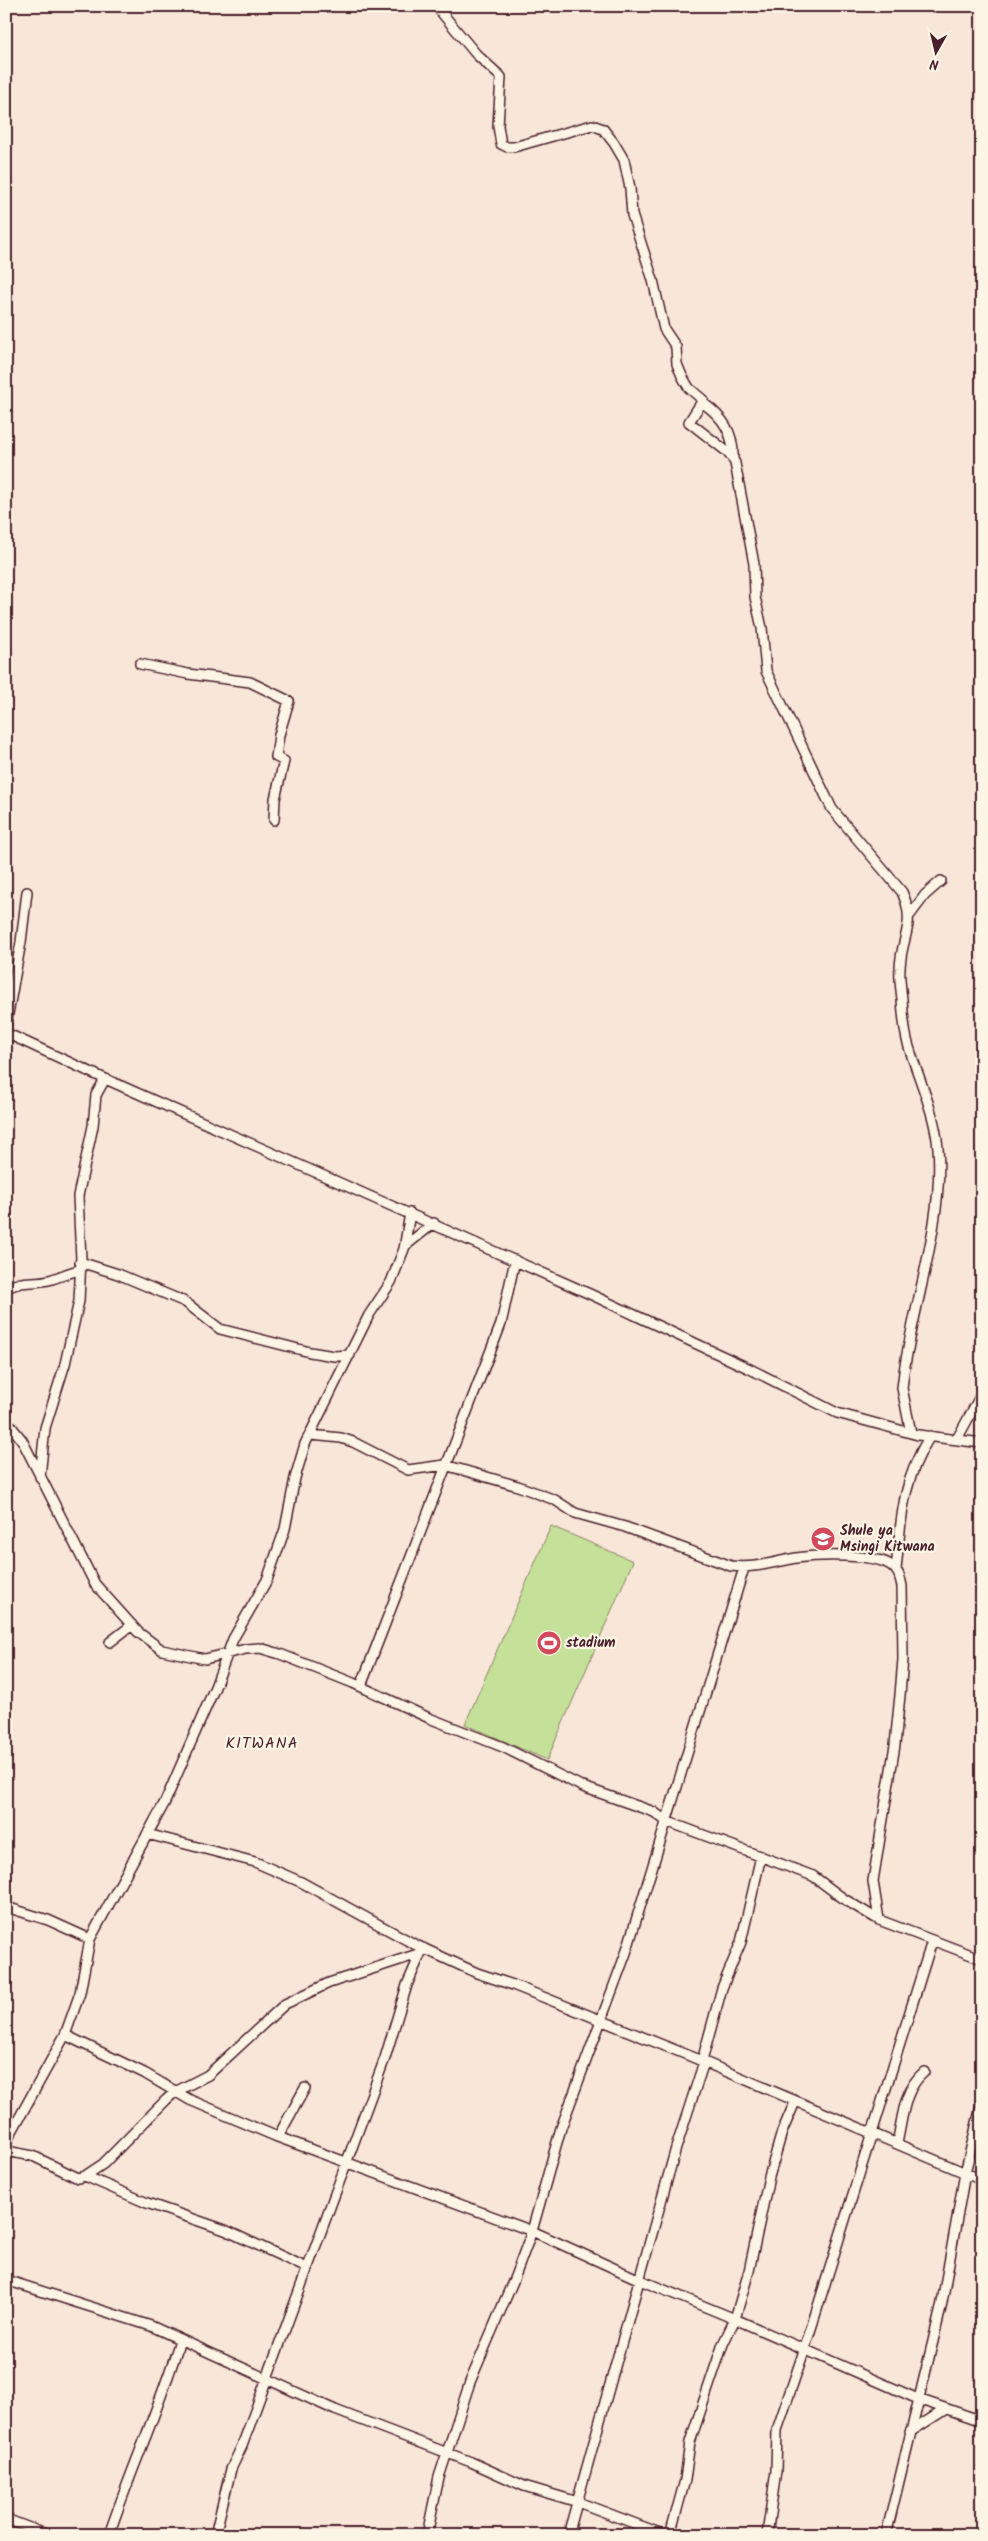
<svg xmlns="http://www.w3.org/2000/svg" width="988" height="2541" viewBox="0 0 988 2541" font-family="Kalam,sans-serif">
  <style>
    .green { fill: #c5e199; stroke: #888062 }
    .lines { fill: none; stroke-linecap: round; stroke-linejoin: round }
    .street-casing { stroke: #4a1f2b; stroke-width: 12 }
    .street { stroke: #fcf5e5; stroke-width: 9 }
    .labels { text-anchor: middle; dominant-baseline: central; stroke-width: 4.5; stroke-linejoin: round; paint-order: stroke }
    .poi-label { font-size: 14px; font-weight: bold; fill: #4a1f2b; stroke: #fcf5e5; text-anchor: start }
    .quarter-label { font-size: 16px; letter-spacing: 1px; fill: #4a1f2b; stroke: #fcf5e5 }
  </style>
  <rect width="100%" height="100%" fill="#f8e6d8"/>
  <filter id="ink" filterUnits="userSpaceOnUse"><feTurbulence type="fractalNoise" baseFrequency=".02" numOctaves="2"/><feDisplacementMap in="SourceGraphic" scale="10" xChannelSelector="R" yChannelSelector="G"/><feConvolveMatrix kernelMatrix="1 2 1 2 8 2 1 2 1" color-interpolation-filters="sRGB"/></filter>
  <g filter="url(#ink)">
    <!-- green -->
    <path class="green" d="M551,1526L633,1561L547,1760L465,1724Z"/>
    <g class="lines">
      <defs>
        <path id="street" d="M436,6L476,54L501,77L498,126L501,144L507,147H514L592,125L603,129L614,143L624,160L630,188L632,215L653,280L664,329L676,347L677,364L682,376L689,388L703,400L689,422L730,454L735,463L754,564L755,597L762,628L766,671L780,700L832,809L902,892C917,925 901,936 900,968C899,978 901,989 902,999C903,1014 904,1032 909,1047C919,1080 935,1113 938,1148C944,1220 914,1302 904,1372L902,1388L911,1433
          M703,403C723,417 734,433 733,458
          M140,664L188,674L250,682L289,701L279,735L276,757L284,761L275,799L274,820
          M910,915L925,895L941,881
          M6,1025L21,942L27,892
          M6,1033L101,1077L592,1295L748,1368L837,1413L918,1435L982,1443
          M405,1246L434,1223
          M80,1262L118,1274L185,1302L220,1329L310,1352L334,1356L350,1355
          M6,1289C21,1279 33,1284 49,1280C60,1277 69,1272 80,1270
          M6,1420L22,1440L95,1584L138,1632L162,1650L205,1659L246,1649L260,1648L280,1654L353,1683L429,1718L503,1747L583,1787L654,1812L666,1821L813,1876L844,1899L879,1920L982,1959
          M311,1435L341,1438L353,1442L408,1470L445,1465L518,1486L555,1500L575,1513L625,1527L731,1566C755,1569 773,1562 796,1558C818,1555 875,1553 892,1566C899,1571 900,1578 902,1586L903,1659L900,1695L895,1745L873,1881L879,1920
          M957,1439L982,1393
          M40,1477L45,1428L65,1364L79,1301L81,1259L78,1196L93,1126L96,1095L105,1079
          M896,1570C901,1520 902,1480 930,1436
          M110,1642L132,1625
          M361,1686L501,1324L515,1260
          M147,1834L255,1862L301,1882L416,1945L477,1973L513,1985L690,2056L982,2180
          M6,1907L48,1920L90,1939
          M65,2035L144,2073L190,2100L275,2136L532,2231L640,2280L735,2319L918,2399L982,2421
          M702,2061L722,1988L741,1942L761,1856
          M278,2137L305,2088
          M6,2142L65,2035L80,1993L90,1939L165,1802L215,1687L233,1639L267,1580L285,1529L295,1478L305,1444L369,1315L391,1282L404,1249L410,1213
          M897,2143C903,2118 903,2090 924,2072
          M6,2151L33,2156L78,2178L85,2176L103,2164L166,2100L175,2092L208,2075L285,2004L329,1983L421,1953
          M85,2176L147,2203L225,2230L307,2268
          M6,2280L151,2326L335,2410L471,2462L524,2486L578,2502L665,2535
          M910,2432L946,2409
          M6,2519L48,2535
          M109,2535C131,2469 160,2407 180,2340
          M215,2535L231,2469L242,2446L385,2058L407,1985L423,1948
          M427,2535L439,2477L470,2382L514,2279L532,2231L561,2128L626,1953L744,1568
          M568,2535L676,2148L704,2062
          M670,2535L685,2480L690,2442L723,2344L735,2319L749,2271L769,2177L782,2132L795,2102
          M767,2535L776,2471L777,2430L804,2351L932,1941
          M886,2535L941,2308L965,2173L982,2102"/>
      </defs>
      <!-- street casing -->
      <use href="#street" class="street-casing"/>
      <!-- street -->
      <use href="#street" class="street"/>
    </g>
  </g>
  <!-- icons -->
  <defs>
    <symbol id="school-disc" viewBox="-11 -11 22 22"><circle r="9.5" fill="#d1495b" stroke="#fcf5e5"/><path d="M0-5L7-2L0 1L-7-2ZM-4 1L0 2.5L4 1V4Q0 6-4 4Z" fill="#fff"/></symbol>
    <symbol id="stadium-disc" viewBox="-11 -11 22 22"><circle r="9.5" fill="#d1495b" stroke="#fcf5e5"/><path d="M0-5a6.5 5 0 1 0 0 10a6.5 5 0 1 0 0-10ZM-3.5-1.8h7v3.6h-7Z" fill="#fff"/></symbol>
  </defs>
  <g fill-rule="evenodd">
    <use href="#school-disc" x="809" y="1525" width="28" height="28"/>
    <use href="#stadium-disc" x="535" y="1629" width="28" height="28"/>
  </g>
  <g class="labels">
    <!-- poi labels -->
    <g class="poi-label">
      <text x="840" y="1531">Shule ya<tspan x="840" dy="16">Msingi Kitwana</tspan></text>
      <text x="566" y="1643">stadium</text>
    </g>
    <!-- quarter labels -->
    <g class="quarter-label">
      <text x="262" y="1743">KITWANA</text>
    </g>
  </g>
  <!-- margin -->
  <rect width="988" height="2541" fill="none" stroke="#fcf5e5" stroke-width="25"/>
  <rect x="12" y="12" width="963" height="2516" fill="none" stroke="#4a1f2b" stroke-width="2" filter="url(#ink)"/>
  <!-- north arrow -->
  <g transform="translate(936 52) rotate(188)" stroke="#fcf5e5" stroke-width="4" paint-order="stroke">
  <path d="M0-4L9 19L0 12L-9 19Z" fill="#4a1f2b"/>
  <text y="-8" font-size="14" font-weight="bold" text-anchor="middle" fill="#4a1f2b">N</text>
  </g>
</svg>
